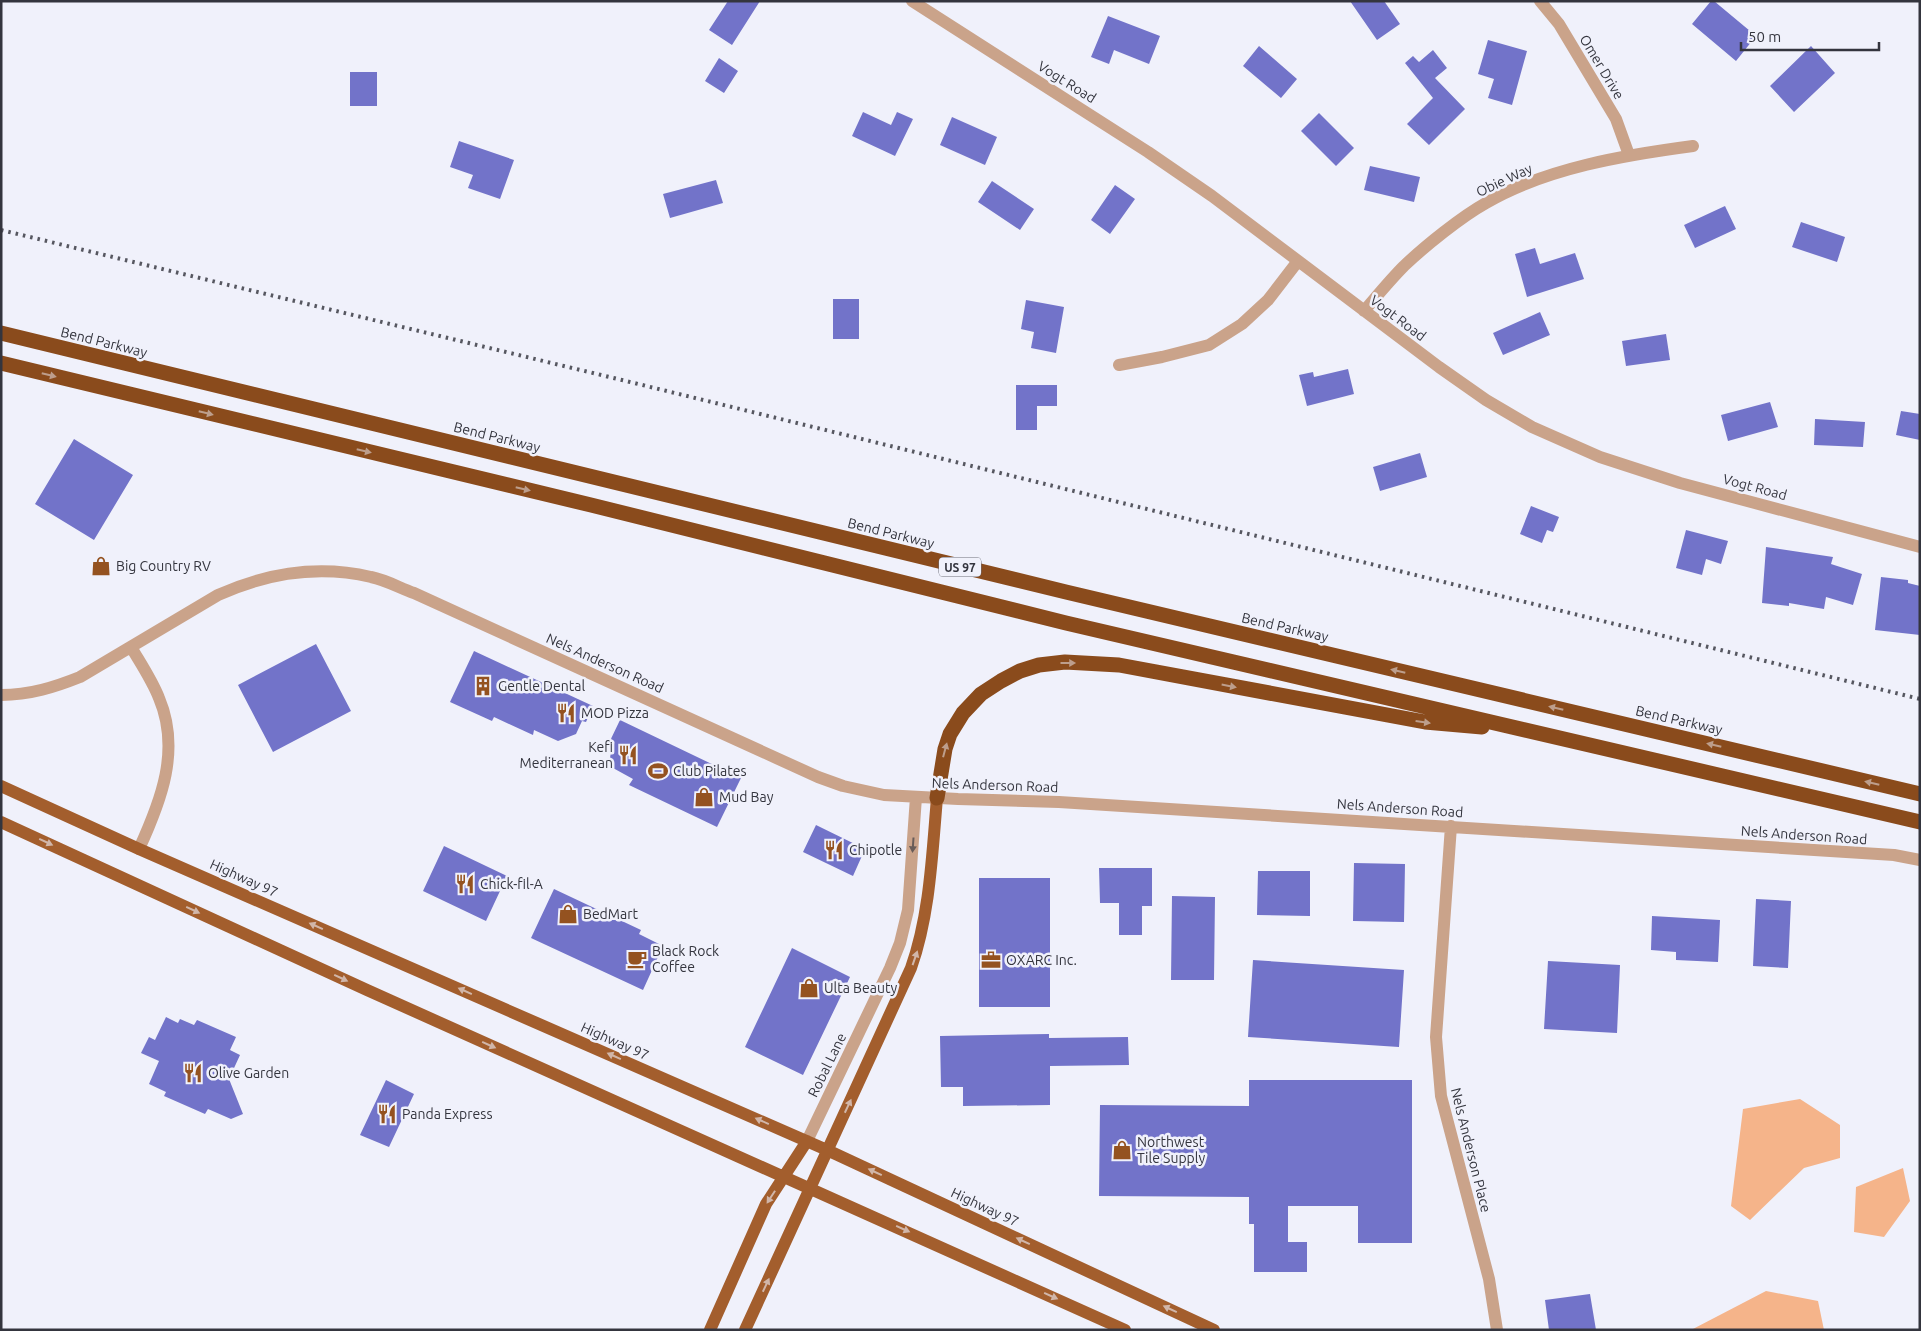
<svg xmlns="http://www.w3.org/2000/svg" width="1921" height="1331" viewBox="0 0 1921 1331" font-family="Ubuntu,sans-serif">
  <style>
    .green { fill: #f5b48a }
    .building { fill: #7273c9 }
    .lines { fill: none; stroke-linecap: round; stroke-linejoin: round }
    .minor { stroke: #caa38a; stroke-width: 12 }
    .major { stroke: #a35e2d; stroke-width: 12 }
    .highway { stroke: #8a4b1c; stroke-width: 15 }
    .rail { stroke: #565760; stroke-width: 4; stroke-dasharray: 2.5 5; stroke-linecap: butt }
    .oneway { fill: #bd9e8c }
    .oneway2 { fill: #d1b6a9 }
    .oneway3 { fill: #685c59 }
    .labels { text-anchor: middle; dominant-baseline: central; stroke-width: 5; stroke-linejoin: round; paint-order: stroke }
    .shield { fill: #f0f1fb; stroke: #6c6d77; stroke-width: 1 }
    .shield-label { font-size: 12px; font-weight: bold; fill: #34353e }
    .street-label { font-size: 14px; fill: #34353e; stroke: #f0f1fb }
    .poi-label { font-size: 14px; fill: #34353e; stroke: #f0f1fb; text-anchor: start }
  </style>
  <rect width="100%" height="100%" fill="#f0f1fb"/>
  <!-- green -->
  <path class="green" d="M1800,1099L1840,1125V1158L1804,1168L1750,1220L1731,1206L1743,1109Z
    M1903,1168L1910,1201L1884,1237L1854,1232L1856,1187Z
    M1766,1291L1818,1301L1824,1330H1691Z"/>
  <!-- building -->
  <path class="building" d="M728,1H760L732,45L709,30Z
    M1350,1H1384L1400,24L1377,40Z
    M1711,1H1714L1756,36L1736,61L1692,24Z
    M1108,16L1160,36L1149,64L1114,50L1109,64L1091,57Z
    M1488,40L1527,51L1512,105L1488,98L1494,79L1478,74Z
    M1259,46L1297,79L1281,98L1243,66Z
    M1811,46L1835,73L1794,112L1770,86Z
    M1433,50L1447,68L1435,78L1465,109L1429,145L1407,124L1433,98L1405,63L1413,56L1419,62Z
    M719,58L738,71L724,93L705,81Z
    M350,72H377V106H350Z
    M863,112L891,125L897,112L913,119L895,156L852,136Z
    M1319,113L1354,148L1336,166L1301,131Z
    M952,117L997,137L985,165L940,145Z
    M459,141L514,160L500,199L468,188L473,175L450,167Z
    M1370,166L1420,177L1414,202L1364,190Z
    M716,180L723,203L670,218L663,194Z
    M992,181L1034,209L1020,230L978,202Z
    M1115,185L1135,199L1110,234L1091,220Z
    M1725,206L1736,229L1695,248L1684,225Z
    M1801,222L1845,237L1837,262L1792,247Z
    M1535,248L1540,264L1575,253L1584,279L1527,297L1515,254Z
    M833,299H859V339H833Z
    M1026,300L1064,307L1056,353L1031,348L1034,332L1021,329Z
    M1540,312L1550,335L1503,355L1493,333Z
    M1666,334L1670,360L1626,366L1622,341Z
    M1348,369L1354,394L1307,406L1299,375L1313,372L1314,377Z
    M1016,385H1057V406H1037V430H1016Z
    M1770,402L1778,427L1728,441L1721,415Z
    M1901,411L1920,414V440L1896,435Z
    M1815,419L1865,422L1863,447L1814,445Z
    M74,439L133,475L94,540L35,504Z
    M1420,453L1427,477L1380,491L1373,467Z
    M1531,506L1559,517L1553,532L1547,530L1542,543L1520,534Z
    M1686,530L1728,541L1721,564L1706,559L1702,575L1676,568Z
    M1766,547L1833,557L1831,564L1862,574L1853,605L1826,597L1824,609L1789,603V606L1762,603Z
    M1881,577L1908,580V583L1920,586V635L1875,630Z
    M316,644L351,711L273,752L238,685Z
    M474,651L593,706L586,722L582,721L576,734L558,741L534,730L533,735L494,717L492,721L450,702Z
    M620,720L741,778L717,827L629,785L633,779L613,768L610,758L612,746L608,745Z
    M816,825L865,849L853,876L803,852Z
    M444,846L507,876L486,921L423,891Z
    M1354,863L1405,864L1404,922L1353,921Z
    M1099,868H1152V906H1142V935H1119V903H1100Z
    M1258,871H1310V916L1257,915Z
    M979,878H1050V1007H979Z
    M554,889L641,930L639,934L663,946L643,990L531,938Z
    M1172,896L1215,897L1214,980H1171Z
    M1756,899L1791,901L1788,968L1753,966Z
    M1652,916L1720,920L1718,962L1676,960V952L1651,950Z
    M792,948L850,977L803,1075L745,1047Z
    M1253,960L1404,970L1399,1047L1248,1037Z
    M1548,961L1620,965L1617,1033L1544,1029Z
    M166,1017L178,1023L180,1019L194,1025L197,1020L236,1037L230,1050L240,1055L229,1079L243,1114L231,1119L208,1109L205,1114L164,1096L166,1092L149,1084L159,1061L141,1053L149,1037L155,1040Z
    M1049,1034V1038L1128,1037L1129,1065L1050,1066V1105L963,1106V1087H941L940,1036Z
    M386,1080L414,1094L389,1147L360,1135Z
    M1249,1080H1412V1243H1358V1206H1288V1242H1307V1272H1254V1224H1249V1197L1099,1196L1100,1105L1249,1106Z
    M1590,1294L1596,1330H1549L1545,1300Z"/>
  <g class="lines">
    <!-- minor -->
    <path class="minor" d="M912,1L1148,152L1212,196L1439,367L1486,400L1532,427L1600,457L1680,483L1920,547
      M1540,1L1559,24L1616,119L1629,155
      M1364,311C1377,296 1390,280 1404,266C1425,246 1461,217 1486,203C1546,168 1625,155 1693,146
      M1119,365L1162,357L1209,345L1242,324L1268,300L1298,261
      M131,647C141,664 152,680 159,698C181,750 161,801 139,849
      M1,695C30,695 55,687 80,677L218,595C267,573 319,565 371,577C386,580 400,588 414,593L818,777L843,786L884,795L958,799L1059,802L1894,855L1920,860
      M1451,826L1436,1037L1441,1096L1489,1279L1497,1330
      M807,1141L890,968L900,943L908,910L916,797"/>
    <!-- major -->
    <path class="major" d="M1,786L139,849L827,1150L1214,1330
      M1,822L367,990L1125,1330
      M710,1330L766,1204L807,1141
      M745,1330L911,968C930,914 932,855 937,798"/>
    <!-- highway -->
    <path class="highway" d="M1,333L1066,592L1920,794
      M1,363L591,505L1066,623L1920,822
      M937,798L945,749L950,734L963,713L981,694L1001,681L1020,671L1039,665L1065,662L1119,665L1425,722L1482,727"/>
    <!-- rail -->
    <path class="rail" d="M1,230L626,381L1920,699"/>
  </g>
  <!-- one-way arrows -->
  <defs><path id="oneway-solid" d="M-6-.8H1V-3.2L6.5 0L1 3.2V.8H-6Z" transform="scale(1.25)"/></defs>
  <g class="oneway">
    <use href="#oneway-solid" transform="translate(49 375) rotate(14)"/>
    <use href="#oneway-solid" transform="translate(206 413) rotate(14)"/>
    <use href="#oneway-solid" transform="translate(364 451) rotate(13)"/>
    <use href="#oneway-solid" transform="translate(523 489) rotate(13)"/>
    <use href="#oneway-solid" transform="translate(1068 663)"/>
    <use href="#oneway-solid" transform="translate(1398 671) rotate(-167)"/>
    <use href="#oneway-solid" transform="translate(1229 686) rotate(11)"/>
    <use href="#oneway-solid" transform="translate(1556 708) rotate(-167)"/>
    <use href="#oneway-solid" transform="translate(1423 722) rotate(8)"/>
    <use href="#oneway-solid" transform="translate(1714 745) rotate(-167)"/>
    <use href="#oneway-solid" transform="translate(945 750) rotate(-75)"/>
    <use href="#oneway-solid" transform="translate(1872 783) rotate(-167)"/>
  </g>
  <g class="oneway2">
    <use href="#oneway-solid" transform="translate(46 842) rotate(25)"/>
    <use href="#oneway-solid" transform="translate(193 910) rotate(25)"/>
    <use href="#oneway-solid" transform="translate(316 926) rotate(-156)"/>
    <use href="#oneway-solid" transform="translate(915 958) rotate(-71)"/>
    <use href="#oneway-solid" transform="translate(341 978) rotate(25)"/>
    <use href="#oneway-solid" transform="translate(465 991) rotate(-156)"/>
    <use href="#oneway-solid" transform="translate(489 1045) rotate(24)"/>
    <use href="#oneway-solid" transform="translate(614 1056) rotate(-156)"/>
    <use href="#oneway-solid" transform="translate(848 1106) rotate(-65)"/>
    <use href="#oneway-solid" transform="translate(762 1121) rotate(-156)"/>
    <use href="#oneway-solid" transform="translate(875 1172) rotate(-155)"/>
    <use href="#oneway-solid" transform="translate(771 1197) rotate(123)"/>
    <use href="#oneway-solid" transform="translate(903 1229) rotate(24)"/>
    <use href="#oneway-solid" transform="translate(1023 1241) rotate(-155)"/>
    <use href="#oneway-solid" transform="translate(766 1285) rotate(-65)"/>
    <use href="#oneway-solid" transform="translate(1051 1296) rotate(24)"/>
    <use href="#oneway-solid" transform="translate(1170 1309) rotate(-155)"/>
  </g>
  <use class="oneway3" href="#oneway-solid" transform="translate(913 845) rotate(94)"/>
  <!-- icons -->
  <defs>
    <symbol id="shop-bare" viewBox="-9 -9 18 18"><path d="M-5-2.5h2.3a2.7 3.5 0 0 1 5.4 0H5L5.5 6h-11ZM-1.5-2.5h3a1.5 2.3 0 0 0-3 0Z" fill="#945220" stroke="#f0f1fb" stroke-width="2.5" paint-order="stroke"/></symbol>
    <symbol id="building-bare" viewBox="-9 -9 18 18"><path d="M-4-6H4V6H1V3H-1V6H-4ZM-2.5-4.3h1.7v1.8h-1.7ZM.8-4.3h1.7v1.8H.8ZM-2.5-1h1.7V.8h-1.7ZM.8-1h1.7V.8H.8Z" fill="#945220" stroke="#f0f1fb" stroke-width="2.5" paint-order="stroke"/></symbol>
    <symbol id="restaurant-bare" viewBox="-9 -9 18 18"><path d="M-5-6h1v4h1v-4h1v4h1v-4h1v5L-1.5 .5V6h-2V.5L-5-1ZM5-6V6H3V1.5H1.5Q1.5-4 5-6Z" fill="#945220" stroke="#f0f1fb" stroke-width="2.5" paint-order="stroke"/></symbol>
    <symbol id="stadium-bare" viewBox="-9 -9 18 18"><path d="M0-5a6.5 5 0 1 0 0 10a6.5 5 0 1 0 0-10ZM-3.5-1.8h7v3.6h-7Z" fill="#945220" stroke="#f0f1fb" stroke-width="2.5" paint-order="stroke"/></symbol>
    <symbol id="cafe-bare" viewBox="-9 -9 18 18"><path d="M-5.5-4.5H6V0H3Q3 3.5 0 3.5H-2.5Q-5.5 3.5-5.5 0ZM3-3.2v2h1.7v-2ZM-6 4.5H4V6H-6Z" fill="#945220" stroke="#f0f1fb" stroke-width="2.5" paint-order="stroke"/></symbol>
    <symbol id="office-bare" viewBox="-9 -9 18 18"><path d="M-6-3h4V-5.5h4V-3h4V5H-6ZM-1-4.5V-3h2v-1.5ZM-6 0V1H6V0Z" fill="#945220" stroke="#f0f1fb" stroke-width="2.5" paint-order="stroke"/></symbol>
  </defs>
  <g fill-rule="evenodd">
    <use href="#shop-bare" x="87" y="552" width="28" height="28"/>
    <use href="#building-bare" x="469" y="672" width="28" height="28"/>
    <use href="#restaurant-bare" x="552" y="699" width="28" height="28"/>
    <use href="#restaurant-bare" x="614" y="741" width="28" height="28"/>
    <use href="#stadium-bare" x="644" y="757" width="28" height="28"/>
    <use href="#shop-bare" x="690" y="783" width="28" height="28"/>
    <use href="#restaurant-bare" x="820" y="836" width="28" height="28"/>
    <use href="#restaurant-bare" x="451" y="870" width="28" height="28"/>
    <use href="#shop-bare" x="554" y="900" width="28" height="28"/>
    <use href="#cafe-bare" x="623" y="945" width="28" height="28"/>
    <use href="#office-bare" x="977" y="946" width="28" height="28"/>
    <use href="#shop-bare" x="795" y="974" width="28" height="28"/>
    <use href="#restaurant-bare" x="179" y="1059" width="28" height="28"/>
    <use href="#restaurant-bare" x="373" y="1100" width="28" height="28"/>
    <use href="#shop-bare" x="1108" y="1136" width="28" height="28"/>
  </g>
  <g class="labels">
    <!-- shield labels -->
    <rect class="shield" x="939" y="557.5" width="42" height="19" rx="4"/>
    <g class="shield-label">
      <text x="960" y="567">US 97</text>
    </g>
    <!-- street labels -->
    <g class="street-label">
      <text transform="translate(1602 67) rotate(59)">Omer Drive</text>
      <text transform="translate(1067 82) rotate(32)">Vogt Road</text>
      <text transform="translate(1504 180) rotate(-25)">Obie Way</text>
      <text transform="translate(1398 318) rotate(37)">Vogt Road</text>
      <text transform="translate(104 342) rotate(14)">Bend Parkway</text>
      <text transform="translate(497 437) rotate(14)">Bend Parkway</text>
      <text transform="translate(1755 487) rotate(15)">Vogt Road</text>
      <text transform="translate(891 533) rotate(14)">Bend Parkway</text>
      <text transform="translate(1285 627) rotate(13)">Bend Parkway</text>
      <text transform="translate(605 663) rotate(24)">Nels Anderson Road</text>
      <text transform="translate(1679 720) rotate(13)">Bend Parkway</text>
      <text transform="translate(995 785) rotate(2)">Nels Anderson Road</text>
      <text transform="translate(1400 808) rotate(4)">Nels Anderson Road</text>
      <text transform="translate(1804 835) rotate(4)">Nels Anderson Road</text>
      <text transform="translate(244 878) rotate(24)">Highway 97</text>
      <text transform="translate(615 1041) rotate(24)">Highway 97</text>
      <text transform="translate(827 1065) rotate(-64)">Robal Lane</text>
      <text transform="translate(1471 1150) rotate(76)">Nels Anderson Place</text>
      <text transform="translate(985 1207) rotate(25)">Highway 97</text>
    </g>
    <!-- poi labels -->
    <g class="poi-label">
      <text x="116" y="566">Big Country RV</text>
      <text x="498" y="686">Gentle Dental</text>
      <text x="581" y="713">MOD Pizza</text>
      <text x="613" y="747" text-anchor="end">Kefi<tspan x="613" dy="16">Mediterranean</tspan></text>
      <text x="673" y="771">Club Pilates</text>
      <text x="719" y="797">Mud Bay</text>
      <text x="849" y="850">Chipotle</text>
      <text x="480" y="884">Chick-fil-A</text>
      <text x="583" y="914">BedMart</text>
      <text x="652" y="951">Black Rock<tspan x="652" dy="16">Coffee</tspan></text>
      <text x="1006" y="960">OXARC Inc.</text>
      <text x="824" y="988">Ulta Beauty</text>
      <text x="208" y="1073">Olive Garden</text>
      <text x="402" y="1114">Panda Express</text>
      <text x="1137" y="1142">Northwest<tspan x="1137" dy="16">Tile Supply</tspan></text>
    </g>
  </g>
  <!-- border -->
  <rect width="1921" height="1331" fill="none" stroke="#34353e" stroke-width="5"/>
  <!-- scale -->
  <path d="M1741 42v8h138v-8" fill="none" stroke="#34353e" stroke-width="2.5"/>
  <text x="1748" y="42" font-size="15" fill="#34353e" stroke="#f0f1fb" stroke-width="4" paint-order="stroke">50 m</text>
</svg>
